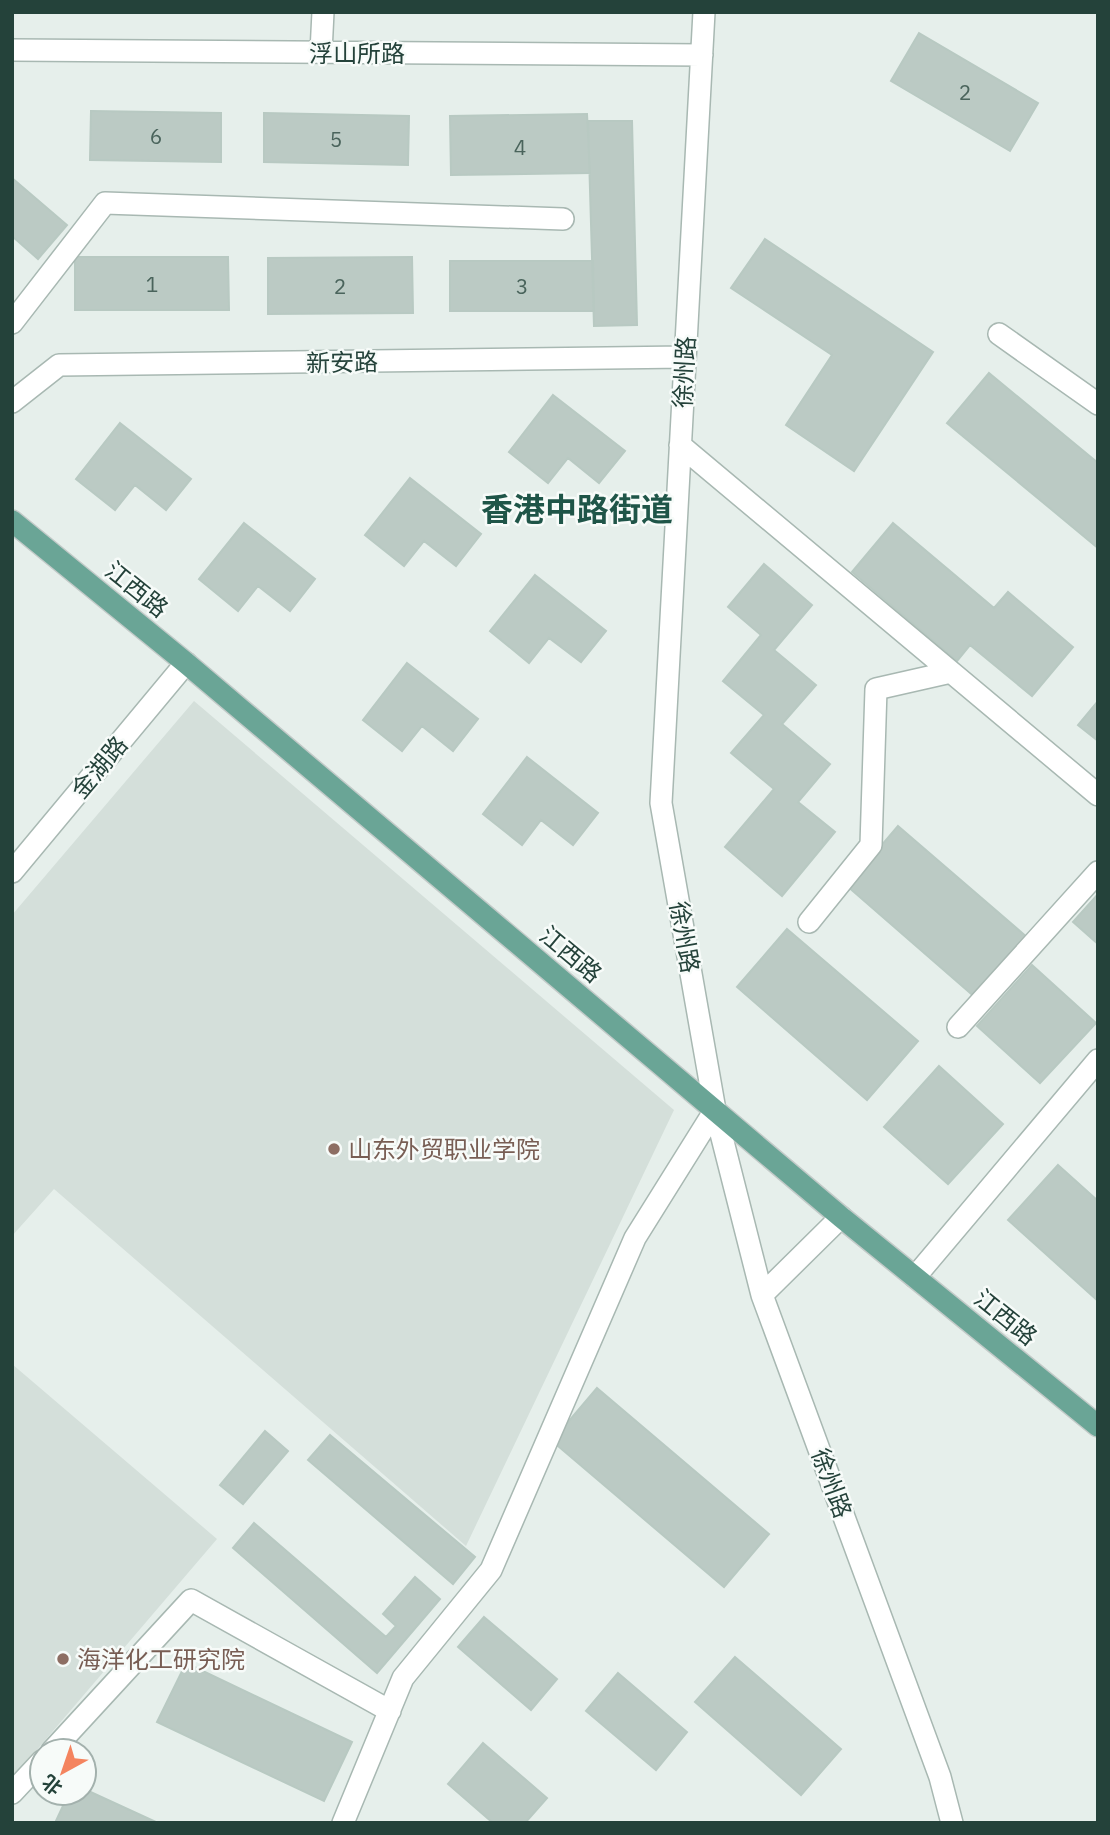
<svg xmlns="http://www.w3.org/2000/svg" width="1110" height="1835" viewBox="0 0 1110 1835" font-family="'IBM Plex Sans','Noto Sans SC',sans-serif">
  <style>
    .built { fill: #d4dfda }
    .building { fill: #bbcac4; stroke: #b8c9c2; stroke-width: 2 }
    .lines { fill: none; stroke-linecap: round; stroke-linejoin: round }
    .minor-casing { stroke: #a8b8b2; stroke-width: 24 }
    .major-casing { stroke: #c2cac8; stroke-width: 24 }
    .minor { stroke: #fff; stroke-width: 21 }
    .major { stroke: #6aa596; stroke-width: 21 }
    .education-dot { fill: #8d6e63; stroke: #f7fbf9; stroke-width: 2.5 }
    .labels { text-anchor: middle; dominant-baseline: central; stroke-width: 5; stroke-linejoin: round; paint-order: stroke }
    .number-label { font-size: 21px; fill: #4a645c }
    .street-label { font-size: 24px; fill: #24423a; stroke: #f7fbf9 }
    .education-label { font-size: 24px; fill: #785e54; stroke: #f7fbf9; text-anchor: start }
    .district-label { font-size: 32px; font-weight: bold; fill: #1f5548; stroke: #f7fbf9 }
  </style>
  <rect width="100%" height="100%" fill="#e6efeb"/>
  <!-- built -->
  <path class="built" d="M194,701L674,1110L466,1546L54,1189L12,1236V915Z
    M12,1364L217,1539L12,1779Z"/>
  <!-- building -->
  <path class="building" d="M919,33L1038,103L1010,151L891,81Z
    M91,111L221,113V162L90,160Z
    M264,113L409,116L408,165L264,162Z
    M587,114L590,173L451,175L450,116Z
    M588,121H632L637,325L594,326Z
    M12,178L67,225L38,259L12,236Z
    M765,239L933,352L854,471L786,425L832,355L731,288Z
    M75,257H228L229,310H75Z
    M412,257L413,313L268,314V258Z
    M450,261H593L594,311H450Z
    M989,373L1098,463V548L947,423Z
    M553,395L625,451L599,483L568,458L548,483L509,452Z
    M120,423L191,479L166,510L135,485L115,510L76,479Z
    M410,478L481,534L456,566L424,541L404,566L365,535Z
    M244,523L315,579L290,611L258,586L238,611L199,579Z
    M893,523L994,608L1008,592L1073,647L1032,696L970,645L957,661L852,572Z
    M764,564L812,605L774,650L816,685L782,724L830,764L798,802L835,832L782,896L725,847L774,789L731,753L764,715L723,681L761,635L728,607Z
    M535,575L606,631L581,662L549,638L529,663L490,631Z
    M407,663L478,719L453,751L422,726L402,751L363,720Z
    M1098,701V741L1078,725Z
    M527,757L598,813L573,845L541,820L522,845L483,814Z
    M898,826L1028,938L976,998L847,886Z
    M1098,894V944L1073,922Z
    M787,929L918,1041L867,1100L737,987Z
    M1032,965L1096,1023L1040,1083L977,1026Z
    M939,1066L1003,1124L948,1184L884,1127Z
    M1058,1165L1098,1201V1301L1008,1220Z
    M597,1388L769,1534L724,1587L552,1441Z
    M265,1431L288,1451L243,1504L220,1485Z
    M330,1435L475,1557L453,1584L308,1460Z
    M254,1523L386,1637L396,1626L383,1614L415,1577L440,1599L377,1673L233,1548Z
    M484,1617L557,1679L531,1710L458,1647Z
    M735,1657L841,1749L801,1795L695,1702Z
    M186,1663L352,1742L324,1801L157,1722Z
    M618,1673L687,1732L656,1770L586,1711Z
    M483,1743L547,1798L525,1823H493L448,1784Z
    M84,1789L158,1823H55L69,1793H84Z"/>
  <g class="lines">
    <defs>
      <path id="minor" d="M704,12L661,803L715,1110L762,1295L940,1777L952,1823
        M12,50L702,55
        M321,52L323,12
        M12,323L105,203L563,219
        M999,334L1098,404
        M12,402L59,365L685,357
        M680,445L1098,795
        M12,872L186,663
        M809,922L871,845L876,689L951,672
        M958,1027L1098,872
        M915,1277L1098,1060
        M762,1295L841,1217
        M52,1751L191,1600L390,1711
        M12,1793L42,1761
        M343,1823L403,1678L491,1570L635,1238L715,1110"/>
      <path id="major" d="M12,521L186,663L841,1217L1098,1426"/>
    </defs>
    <!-- minor casing -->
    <use href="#minor" class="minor-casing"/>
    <!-- major casing -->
    <use href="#major" class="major-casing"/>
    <!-- minor -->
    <use href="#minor" class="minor"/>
    <!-- major -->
    <use href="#major" class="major"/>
  </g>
  <!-- markers -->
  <g class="education-dot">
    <circle cx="334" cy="1149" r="7"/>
    <circle cx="63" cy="1659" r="7"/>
  </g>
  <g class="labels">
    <!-- number labels -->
    <g class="number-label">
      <text x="965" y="92">2</text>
      <text x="156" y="136">6</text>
      <text x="336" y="139">5</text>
      <text x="520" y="147">4</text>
      <text x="152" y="284">1</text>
      <text x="340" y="286">2</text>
      <text x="522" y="286">3</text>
    </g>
    <!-- street labels -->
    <g class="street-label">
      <text x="357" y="53">浮山所路</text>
      <text transform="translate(342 362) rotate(-1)">新安路</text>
      <text transform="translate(684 372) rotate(-87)">徐州路</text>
      <text transform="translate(137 589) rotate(39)">江西路</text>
      <text transform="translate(99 767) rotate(-50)">金湖路</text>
      <text transform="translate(685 937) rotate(80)">徐州路</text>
      <text transform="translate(571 954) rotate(40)">江西路</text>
      <text transform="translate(1006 1317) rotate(39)">江西路</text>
      <text transform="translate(832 1483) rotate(70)">徐州路</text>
    </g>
    <!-- education labels -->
    <g class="education-label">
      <text x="348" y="1149">山东外贸职业学院</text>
      <text x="77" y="1659">海洋化工研究院</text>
    </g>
    <!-- district labels -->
    <g class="district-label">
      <text x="577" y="509">香港中路街道</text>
    </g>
  </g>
  <!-- border -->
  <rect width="1110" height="1835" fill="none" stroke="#24423a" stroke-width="28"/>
  <!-- north arrow -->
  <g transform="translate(63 1772) rotate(220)"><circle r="33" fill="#f7fbf9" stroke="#a3b1ad" stroke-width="2"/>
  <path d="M0-5L12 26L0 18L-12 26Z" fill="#f4845f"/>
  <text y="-10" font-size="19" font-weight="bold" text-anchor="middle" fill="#24423a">北</text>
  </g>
</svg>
